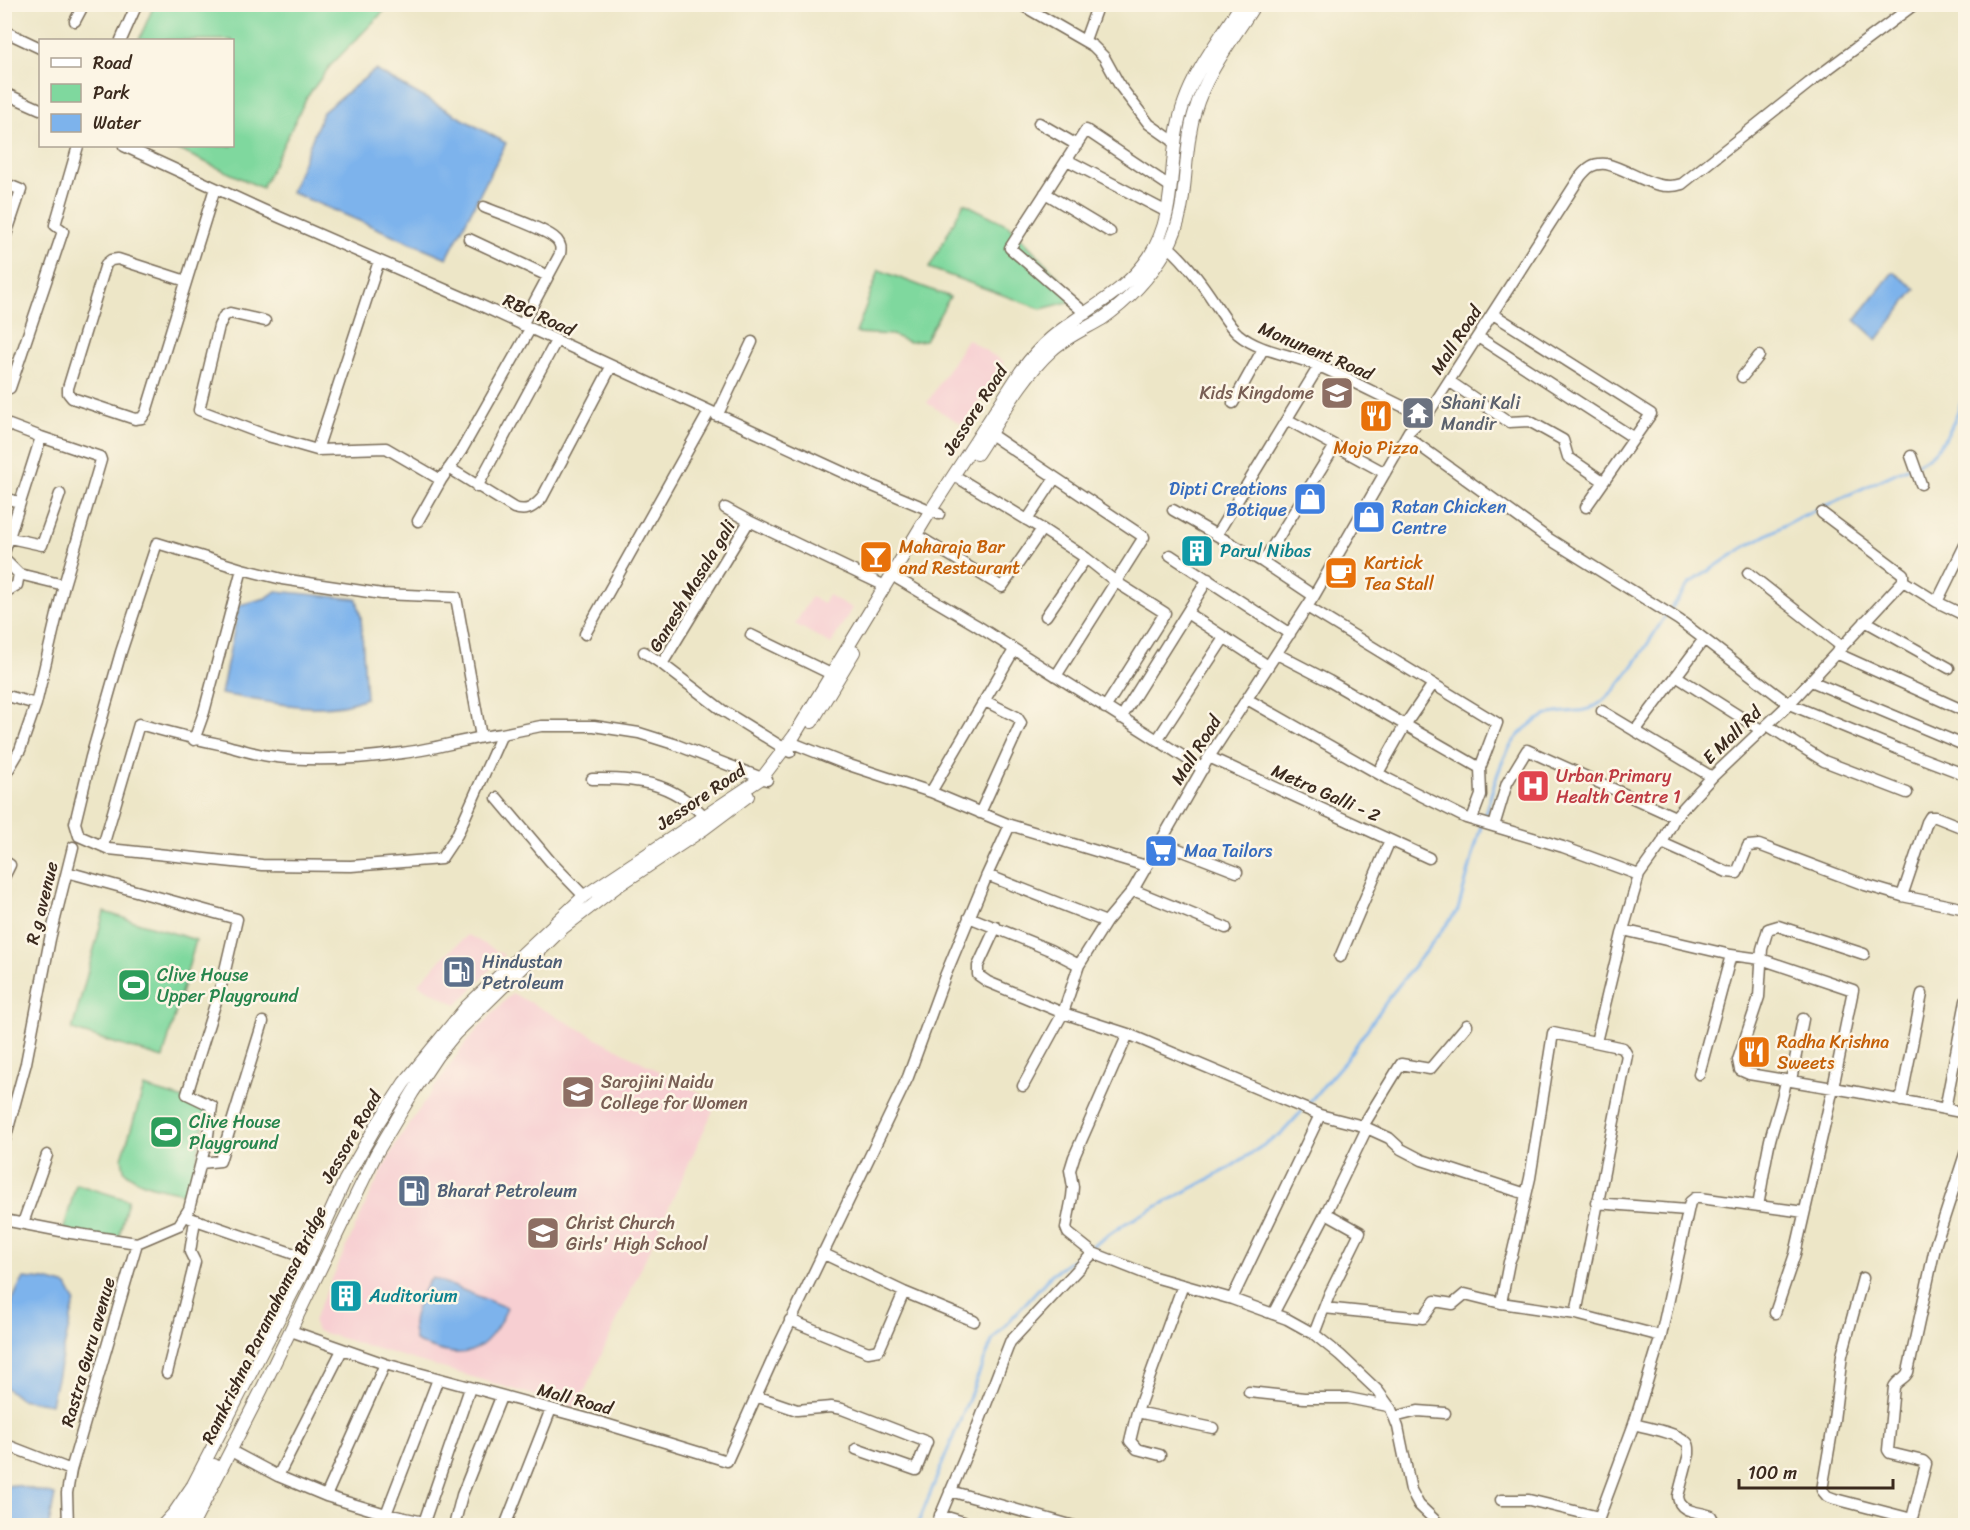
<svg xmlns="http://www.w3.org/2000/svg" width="1970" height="1530" viewBox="0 0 1970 1530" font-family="Sriracha,sans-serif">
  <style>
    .built { fill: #f7cfd2 }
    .green { fill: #7fd89e; stroke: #5d815e; stroke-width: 1.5 }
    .water { fill: #7db3ec; stroke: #5c6e85; stroke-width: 1.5 }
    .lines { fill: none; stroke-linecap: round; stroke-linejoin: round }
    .stream { stroke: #7db3ec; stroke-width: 3 }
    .minor-casing { stroke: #796c59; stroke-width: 13 }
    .major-casing { stroke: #796c59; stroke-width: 14 }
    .minor { stroke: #fff; stroke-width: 10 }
    .major { stroke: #fff; stroke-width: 12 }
    .labels { text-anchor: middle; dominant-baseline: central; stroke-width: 5; stroke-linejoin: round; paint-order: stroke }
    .street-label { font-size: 18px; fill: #3b2a1e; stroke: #fcf5e5 }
    .education-label { font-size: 18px; fill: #785e54; stroke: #fcf5e5; text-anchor: start }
    .worship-label { font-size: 18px; fill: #5b616d; stroke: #fcf5e5; text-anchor: start }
    .food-label { font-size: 18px; fill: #c56008; stroke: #fcf5e5; text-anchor: start }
    .shop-label { font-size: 18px; fill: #366cbe; stroke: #fcf5e5; text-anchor: start }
    .culture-label { font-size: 18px; fill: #0d838f; stroke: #fcf5e5; text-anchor: start }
    .health-label { font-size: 18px; fill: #be3a42; stroke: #fcf5e5; text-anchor: start }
    .service-label { font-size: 18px; fill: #4e5e75; stroke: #fcf5e5; text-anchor: start }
    .leisure-label { font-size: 18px; fill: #27864d; stroke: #fcf5e5; text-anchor: start }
  </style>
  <rect width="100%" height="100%" fill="#fcf5e5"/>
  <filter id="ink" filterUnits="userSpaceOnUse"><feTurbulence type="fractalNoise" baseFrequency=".0167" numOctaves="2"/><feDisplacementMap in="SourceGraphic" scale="12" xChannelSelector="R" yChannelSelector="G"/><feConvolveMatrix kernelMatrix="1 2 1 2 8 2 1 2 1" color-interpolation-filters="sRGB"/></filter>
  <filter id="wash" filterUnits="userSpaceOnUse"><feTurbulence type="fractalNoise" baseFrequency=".008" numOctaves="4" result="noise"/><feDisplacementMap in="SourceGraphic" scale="24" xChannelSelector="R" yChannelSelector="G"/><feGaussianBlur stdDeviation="1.35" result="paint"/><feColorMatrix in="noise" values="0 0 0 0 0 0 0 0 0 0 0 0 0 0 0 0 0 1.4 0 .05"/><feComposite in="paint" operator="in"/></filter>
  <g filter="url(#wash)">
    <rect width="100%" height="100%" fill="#ede6c7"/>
    <!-- built -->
    <path class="built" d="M967,339L1004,362L964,426L927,403Z
      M828,595L852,608L831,644L795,624L811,597L823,603Z
      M468,935L504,955L457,1005L418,984L441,959Z
      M512,993L717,1102L577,1408L317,1331L313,1321L367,1201L396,1143L466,1042Z"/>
    <!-- green -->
    <path class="green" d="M154,5V4L390,5L330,66L307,97L262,188L170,146H232V40H139Z
      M964,203L1010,226L1065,284L1076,300L1041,309L929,268Z
      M879,270L950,297L925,340L909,342L892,335L856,333Z
      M104,912L196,940L163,1058L72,1030Z
      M144,1087L207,1106L190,1195C170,1189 138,1187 124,1170L122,1158Z
      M76,1184L128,1200L118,1241L63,1232Z"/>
    <!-- water -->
    <path class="water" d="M375,70L506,143L447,258L291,192L323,112Z
      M1893,272L1916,289L1877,340L1855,320Z
      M276,591L357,599L361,617L366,698C323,717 266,701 221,694L239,605L266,598Z
      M24,1278L46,1280L67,1286L75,1301L51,1404L20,1399L5,1387C4,1349 2,1310 24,1278Z
      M433,1278L507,1308C486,1357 461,1363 415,1341C415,1336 413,1332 413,1327C412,1316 424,1283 433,1278Z
      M16,1485L55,1495L49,1525H5V1486Z"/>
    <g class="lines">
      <!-- stream -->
      <path class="stream" d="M1917,464C1947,449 1955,419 1966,390
        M1670,610L1689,584L1743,548L1794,520L1911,466
        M1483,820C1497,779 1503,732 1548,715C1564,709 1582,715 1597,705C1622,689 1649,641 1666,615
        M1306,1106L1345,1061L1391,995L1458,910L1481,826
        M917,1526L993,1339L1052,1274L1126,1223L1226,1170L1282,1133L1302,1111"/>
    </g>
  </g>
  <g filter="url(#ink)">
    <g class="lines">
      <defs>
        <path id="minor" d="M1020,4L1093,46L1104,57L1120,86L1149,124L1176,143
          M75,21L84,4
          M4,31L40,48
          M121,40L137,4
          M1085,40L1098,4
          M4,93L40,109
          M1039,123L1077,145
          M124,146L263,210L469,300L868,484L939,514
          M1067,160L1167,212
          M4,183L21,190L4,241
          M1045,193L1110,232
          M484,207C500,214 547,229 557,240C561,245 561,248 560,254L522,325
          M469,239L548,276
          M1162,242C1181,255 1203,285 1216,305C1223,315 1229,326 1238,334C1261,353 1292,354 1319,366C1348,379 1377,394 1406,408L1418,410L1431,408
          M186,281L118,259L111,260L106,264L68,388V393L72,398L135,419L142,418L146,412L215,188
          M1086,314L1010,248L1086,130L1171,187
          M1493,314L1651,414L1586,507
          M265,321L230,313L224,316L219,326L199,410L268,436L317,450L386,448L441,480L461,451L530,329
          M1478,337L1634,438
          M1742,377L1759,356
          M1449,381L1509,422L1529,421L1563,440L1568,457L1603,481
          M10,388L63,231L55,225L78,146
          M1233,403L1263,349
          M717,416L752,342
          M1288,420L1385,473
          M4,423L41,437L4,553
          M990,434L1144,537L1056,676
          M1406,436L1546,537L1679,620L1789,704L1898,749L1966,775
          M317,450L379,261
          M1911,456L1921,484
          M449,468L514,508C527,512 533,508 542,498L611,367
          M960,479L1042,529L1086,558L1116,582L1165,613L1105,708
          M477,487L556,341
          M4,498L19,502
          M725,508L749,521
          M1173,510L1263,562L1314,596
          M1822,513L1903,574V581
          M1027,520L1055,478
          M418,521L441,480
          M1217,534L1319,366
          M10,538L42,545L60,494
          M923,539L1002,587L1042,529
          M1170,555L1290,634
          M4,559L19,574L17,585L4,593
          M1263,562L1335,446
          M242,569L157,543L121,652L91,757L75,823L79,836L109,849L262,865L351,866L441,859L457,835L502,734L541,726H594L639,733L674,744L767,780
          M1748,573L1841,646
          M19,574L64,585L101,460L100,457L41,437
          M898,579L976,625L1203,769
          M1903,581L1937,602L1966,543
          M1937,602L1966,616
          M1187,613L1268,666
          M1046,616L1086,558
          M1865,621L1949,668
          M585,634L709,412
          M751,635L831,674
          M644,652L662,664
          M1836,653L1960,709
          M1277,654L1329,681L1480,768L1497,723L1307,607
          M1676,676L1761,730
          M1811,681L1966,746
          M4,695L36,704
          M1247,699L1388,779L1466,818L1563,847L1639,875
          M1602,711L1712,777
          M1121,718L1208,579
          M1767,725L1824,761L1907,793
          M1635,731L1704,639
          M194,740L204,712L242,569L282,579L382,594L456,597L481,737
          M1157,740L1224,638
          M790,742L843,763L931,792L1010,825L1146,866
          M790,752L722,710L662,664L749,521L885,586
          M1209,757L1429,858
          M1378,773L1405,725L1433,684
          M4,777L20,750L36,704L64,585
          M592,779C638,778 671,782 704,816
          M931,792L1014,650
          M497,798L550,861L584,896
          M980,813L1021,723L1017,717L985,701
          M1472,819L1481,795L1480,768
          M1494,826L1507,783L1527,750L1675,817
          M1160,842L1237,872
          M1662,843L1727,872L1737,873L1748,846L1759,845L1865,885L1902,896L1966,909
          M103,846L139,724C167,732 195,739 224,745C239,749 254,754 269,756C312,762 359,759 402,753C436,749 468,738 502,734
          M4,861L10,865L4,877
          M987,875L1106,922
          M1133,890L1226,928
          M1902,896L1927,822L1930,817H1936L1966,829
          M969,917L1050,950L1079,965
          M996,927L978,966V975L988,982L1063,1013L1023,1086
          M1623,930L1731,955L1761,959L1853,990L1833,1088L1795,1254L1775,1313
          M1864,954L1778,926L1768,929L1762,949L1759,997L1738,1060L1740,1070L1749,1074L1857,1092L1966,1113
          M1340,957L1390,840
          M1128,1034L1320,1115L1232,1299
          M1596,1042L1623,930L1639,875L1662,843L1675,817L1712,777L1789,704L1903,581
          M1699,1074L1731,955
          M1791,1080L1803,1019
          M1901,1101L1922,994
          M1945,1109L1966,1001
          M1320,1115L1363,1126L1401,1064L1430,1069L1467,1025
          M1367,1128L1389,1138L1401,1149L1422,1160L1526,1194
          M4,1143L26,1063L50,939L73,847
          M201,1163L220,1161L263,1022
          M1596,1203L1687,1210
          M1758,1206C1762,1185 1765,1162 1770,1140C1775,1120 1783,1100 1786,1080
          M190,1218L309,1259
          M4,1220L71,1233L137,1243L179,1225L189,1209L208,1135L212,1106L187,1094L223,979L237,919L67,872
          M23,1223L47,1155
          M822,1253L904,1292L974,1321
          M1093,1253L1154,1277L1232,1299L1287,1319L1314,1334L1340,1355L1378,1391L1391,1409L1398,1427L1411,1490L1419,1505L1441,1526
          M1863,1278L1842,1355L1834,1420L1822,1490L1827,1496L1835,1499L1912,1519
          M1183,1285L1137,1412L1213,1428
          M1501,1303L1509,1262L1512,1255L1530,1178L1553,1033L1623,1048L1627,1055L1576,1314L1661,1336L1634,1424L1596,1526
          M1324,1308L1423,1318L1435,1301L1453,1304L1465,1294L1501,1303L1576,1314
          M1273,1314L1326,1213
          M790,1320L868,1352L879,1350L904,1292
          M291,1331L385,1364L599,1422L727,1461L780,1343L908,1077L945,976L987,875L1010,825
          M1314,1334L1329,1295L1360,1232L1326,1213L1367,1128L1363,1126
          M1661,1336L1690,1202L1695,1198H1700L1804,1212
          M167,1373L195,1262L190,1252L195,1220
          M1249,1392L1304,1398H1348L1388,1406
          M756,1396L797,1410L831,1407L842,1409L927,1442L916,1470L856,1449
          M1137,1412L1130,1441L1137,1449L1160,1455
          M1394,1417L1418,1411L1445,1413
          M1634,1424C1647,1428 1675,1432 1685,1441C1690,1444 1689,1449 1689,1454L1678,1496C1679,1513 1698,1511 1711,1516L1716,1526
          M4,1444L71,1470
          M231,1451L278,1476L326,1496L386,1514L438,1379
          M278,1476L342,1350
          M950,1491L1074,1526
          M326,1496L385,1364
          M1501,1500H1529L1599,1517
          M386,1514L424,1522L470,1388
          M940,1515L977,1526
          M68,1526L67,1493L71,1470L137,1243
          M454,1526L462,1495L501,1397
          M505,1526L551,1409
          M936,1526L973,1438L1010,1342L1093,1253L1068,1233L1066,1228L1072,1197L1073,1187L1070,1170L1074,1157L1128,1034L1063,1013L1079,965L1106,922L1133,890L1209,757L1314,596L1409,431L1429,412L1580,177C1588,167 1593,163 1606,164C1632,170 1655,193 1682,184L1809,83L1915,4
          M1910,1526L1926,1464L1923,1461L1890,1453L1888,1450L1894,1387C1897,1380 1905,1379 1908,1372L1936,1243L1966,1151"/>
        <path id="major" d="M977,454C1000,419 1021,378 1052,350C1066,337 1085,329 1102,319C1128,301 1151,276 1167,249C1191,207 1181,156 1195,111C1206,73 1234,38 1255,4
          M812,722L854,652
          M162,1526L174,1513L193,1485L307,1264L345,1180L376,1126L404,1083L467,1006L584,896L762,778L794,736L931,510L1021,371C1030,359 1039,348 1051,338C1084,310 1124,294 1149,257C1180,210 1166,153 1184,103C1196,68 1222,36 1241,4
          M177,1526L190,1509L214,1465
          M192,1526L261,1391L376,1154L413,1092L437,1056L455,1034L563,928L615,888L704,829L748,796"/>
      </defs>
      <!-- minor casing -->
      <use href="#minor" class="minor-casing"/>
      <!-- major casing -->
      <use href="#major" class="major-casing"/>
      <!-- minor -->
      <use href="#minor" class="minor"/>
      <!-- major -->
      <use href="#major" class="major"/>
    </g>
  </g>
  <!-- icons -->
  <defs>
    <symbol id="school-square" viewBox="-11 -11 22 22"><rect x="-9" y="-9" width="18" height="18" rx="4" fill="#8d6e63" stroke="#fcf5e5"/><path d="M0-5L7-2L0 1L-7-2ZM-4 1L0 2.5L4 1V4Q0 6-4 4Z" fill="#fff"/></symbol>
    <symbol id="temple-square" viewBox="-11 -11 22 22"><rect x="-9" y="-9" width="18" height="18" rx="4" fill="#6b7280" stroke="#fcf5e5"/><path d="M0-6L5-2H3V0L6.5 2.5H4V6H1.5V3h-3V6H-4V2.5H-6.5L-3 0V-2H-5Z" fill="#fff"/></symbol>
    <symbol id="restaurant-square" viewBox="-11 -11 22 22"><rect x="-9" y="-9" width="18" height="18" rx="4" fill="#e8710a" stroke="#fcf5e5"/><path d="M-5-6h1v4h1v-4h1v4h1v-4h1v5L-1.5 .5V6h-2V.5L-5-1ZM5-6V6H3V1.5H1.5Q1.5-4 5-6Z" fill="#fff"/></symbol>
    <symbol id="shop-square" viewBox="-11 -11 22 22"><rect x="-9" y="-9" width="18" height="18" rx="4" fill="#3f7fe0" stroke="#fcf5e5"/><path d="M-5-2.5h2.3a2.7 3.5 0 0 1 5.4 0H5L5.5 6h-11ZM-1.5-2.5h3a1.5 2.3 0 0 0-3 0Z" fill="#fff"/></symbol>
    <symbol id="building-square" viewBox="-11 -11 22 22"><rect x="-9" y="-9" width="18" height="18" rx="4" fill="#0f9aa8" stroke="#fcf5e5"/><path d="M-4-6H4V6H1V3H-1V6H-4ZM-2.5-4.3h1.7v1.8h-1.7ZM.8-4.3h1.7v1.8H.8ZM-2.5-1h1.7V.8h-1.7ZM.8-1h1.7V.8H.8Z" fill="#fff"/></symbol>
    <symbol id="bar-square" viewBox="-11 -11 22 22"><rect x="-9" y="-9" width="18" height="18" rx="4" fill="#e8710a" stroke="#fcf5e5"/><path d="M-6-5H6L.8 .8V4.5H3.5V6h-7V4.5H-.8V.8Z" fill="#fff"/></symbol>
    <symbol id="cafe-square" viewBox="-11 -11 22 22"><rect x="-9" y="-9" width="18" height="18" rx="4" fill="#e8710a" stroke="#fcf5e5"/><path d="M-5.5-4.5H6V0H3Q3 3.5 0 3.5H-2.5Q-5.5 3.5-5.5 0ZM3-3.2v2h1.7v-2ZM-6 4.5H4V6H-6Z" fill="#fff"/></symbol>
    <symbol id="hospital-square" viewBox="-11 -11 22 22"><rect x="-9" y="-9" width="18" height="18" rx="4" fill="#e0444e" stroke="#fcf5e5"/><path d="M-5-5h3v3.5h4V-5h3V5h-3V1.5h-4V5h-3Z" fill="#fff"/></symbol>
    <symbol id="supermarket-square" viewBox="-11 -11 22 22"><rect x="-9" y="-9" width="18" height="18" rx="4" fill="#3f7fe0" stroke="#fcf5e5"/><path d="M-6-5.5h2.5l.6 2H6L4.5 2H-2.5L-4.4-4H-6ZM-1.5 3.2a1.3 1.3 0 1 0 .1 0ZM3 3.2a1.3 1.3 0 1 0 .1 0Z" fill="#fff"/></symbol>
    <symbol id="fuel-square" viewBox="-11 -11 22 22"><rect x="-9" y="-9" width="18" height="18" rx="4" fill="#5c6f8a" stroke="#fcf5e5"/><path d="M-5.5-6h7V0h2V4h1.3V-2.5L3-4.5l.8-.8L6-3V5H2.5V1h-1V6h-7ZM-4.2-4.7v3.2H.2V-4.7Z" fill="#fff"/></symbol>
    <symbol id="stadium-square" viewBox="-11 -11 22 22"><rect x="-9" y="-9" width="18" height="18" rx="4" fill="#2e9e5b" stroke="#fcf5e5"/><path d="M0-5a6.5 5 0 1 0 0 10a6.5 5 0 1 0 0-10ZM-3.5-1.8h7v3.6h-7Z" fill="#fff"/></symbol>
    <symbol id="university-square" viewBox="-11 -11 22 22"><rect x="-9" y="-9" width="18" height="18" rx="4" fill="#8d6e63" stroke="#fcf5e5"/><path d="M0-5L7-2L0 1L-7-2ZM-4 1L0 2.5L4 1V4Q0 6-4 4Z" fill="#fff"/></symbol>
  </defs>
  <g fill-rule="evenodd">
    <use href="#school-square" x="1318" y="374" width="38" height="38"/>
    <use href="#temple-square" x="1399" y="394" width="38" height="38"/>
    <use href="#restaurant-square" x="1357" y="397" width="38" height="38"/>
    <use href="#shop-square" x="1291" y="480" width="38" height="38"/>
    <use href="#shop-square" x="1350" y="498" width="38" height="38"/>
    <use href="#building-square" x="1178" y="532" width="38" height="38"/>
    <use href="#bar-square" x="857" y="538" width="38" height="38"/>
    <use href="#cafe-square" x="1322" y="554" width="38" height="38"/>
    <use href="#hospital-square" x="1514" y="767" width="38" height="38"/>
    <use href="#supermarket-square" x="1142" y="832" width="38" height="38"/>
    <use href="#fuel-square" x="440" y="953" width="38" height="38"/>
    <use href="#stadium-square" x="115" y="966" width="38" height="38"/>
    <use href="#restaurant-square" x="1735" y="1033" width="38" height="38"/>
    <use href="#university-square" x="559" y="1073" width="38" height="38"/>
    <use href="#stadium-square" x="147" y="1113" width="38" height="38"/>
    <use href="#fuel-square" x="395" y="1172" width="38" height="38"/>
    <use href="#school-square" x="524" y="1214" width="38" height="38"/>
    <use href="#building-square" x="327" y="1277" width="38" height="38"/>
  </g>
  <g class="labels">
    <!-- street labels -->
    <g class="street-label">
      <text transform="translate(539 315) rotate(25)">RBC Road</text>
      <text transform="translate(1456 340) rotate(-57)">Mall Road</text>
      <text transform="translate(1316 351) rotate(23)">Monunent Road</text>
      <text transform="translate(975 410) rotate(-57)">Jessore Road</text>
      <text transform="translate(692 586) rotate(-59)">Ganesh Masala gali</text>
      <text transform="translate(1732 735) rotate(-44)">E Mall Rd</text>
      <text transform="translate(1196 750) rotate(-58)">Mall Road</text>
      <text transform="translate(1326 793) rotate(24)">Metro Galli - 2</text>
      <text transform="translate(701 797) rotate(-34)">Jessore Road</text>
      <text transform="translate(42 903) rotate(-76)">R g avenue</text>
      <text transform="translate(351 1137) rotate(-60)">Jessore Road</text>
      <text transform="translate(264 1325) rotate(-64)">Ramkrishna Paramahamsa Bridge</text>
      <text transform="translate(88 1352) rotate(-74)">Rastra Guru avenue</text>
      <text transform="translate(575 1399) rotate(15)">Mall Road</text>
    </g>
    <!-- education labels -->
    <g class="education-label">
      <text x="1314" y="393" text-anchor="end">Kids Kingdome</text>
      <text x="601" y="1082">Sarojini Naidu<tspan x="601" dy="21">College for Women</tspan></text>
      <text x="566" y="1223">Christ Church<tspan x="566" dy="21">Girls' High School</tspan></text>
    </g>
    <!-- worship labels -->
    <g class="worship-label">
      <text x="1441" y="403">Shani Kali<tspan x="1441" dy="21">Mandir</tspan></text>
    </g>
    <!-- food labels -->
    <g class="food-label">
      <text x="1376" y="448" text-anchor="middle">Mojo Pizza</text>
      <text x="899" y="547">Maharaja Bar<tspan x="899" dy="21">and Restaurant</tspan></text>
      <text x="1364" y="563">Kartick<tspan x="1364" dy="21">Tea Stall</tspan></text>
      <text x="1777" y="1042">Radha Krishna<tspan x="1777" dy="21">Sweets</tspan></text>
    </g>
    <!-- shop labels -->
    <g class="shop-label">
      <text x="1287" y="489" text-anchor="end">Dipti Creations<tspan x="1287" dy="21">Botique</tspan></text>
      <text x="1392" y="507">Ratan Chicken<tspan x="1392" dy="21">Centre</tspan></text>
      <text x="1184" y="851">Maa Tailors</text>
    </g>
    <!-- culture labels -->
    <g class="culture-label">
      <text x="1220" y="551">Parul Nibas</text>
      <text x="369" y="1296">Auditorium</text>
    </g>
    <!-- health labels -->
    <g class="health-label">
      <text x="1556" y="776">Urban Primary<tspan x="1556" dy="21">Health Centre 1</tspan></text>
    </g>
    <!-- service labels -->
    <g class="service-label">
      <text x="482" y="962">Hindustan<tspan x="482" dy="21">Petroleum</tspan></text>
      <text x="437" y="1191">Bharat Petroleum</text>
    </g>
    <!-- leisure labels -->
    <g class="leisure-label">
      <text x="157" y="975">Clive House<tspan x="157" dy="21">Upper Playground</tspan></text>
      <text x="189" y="1122">Clive House<tspan x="189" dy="21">Playground</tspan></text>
    </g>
  </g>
  <!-- margin -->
  <rect width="1970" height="1530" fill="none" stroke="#fcf5e5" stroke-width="24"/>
  <!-- legend -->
  <rect x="39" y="39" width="195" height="108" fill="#fcf5e5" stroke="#afa495" stroke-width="1.5"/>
  <rect x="51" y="58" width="30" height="9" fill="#ffffff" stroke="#afa495" stroke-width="1.5"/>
  <text x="93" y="69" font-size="18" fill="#3b2a1e">Road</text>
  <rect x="51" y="84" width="30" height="18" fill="#7fd89e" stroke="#afa495" stroke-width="1.5"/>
  <text x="93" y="99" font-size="18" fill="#3b2a1e">Park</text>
  <rect x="51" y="114" width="30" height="18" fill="#7db3ec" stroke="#afa495" stroke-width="1.5"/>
  <text x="93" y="129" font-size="18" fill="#3b2a1e">Water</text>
  <!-- scale -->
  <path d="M1739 1479v9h154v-9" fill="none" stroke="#3b2a1e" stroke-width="3"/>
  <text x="1748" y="1479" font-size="18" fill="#3b2a1e" stroke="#fcf5e5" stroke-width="4.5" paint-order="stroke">100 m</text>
</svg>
